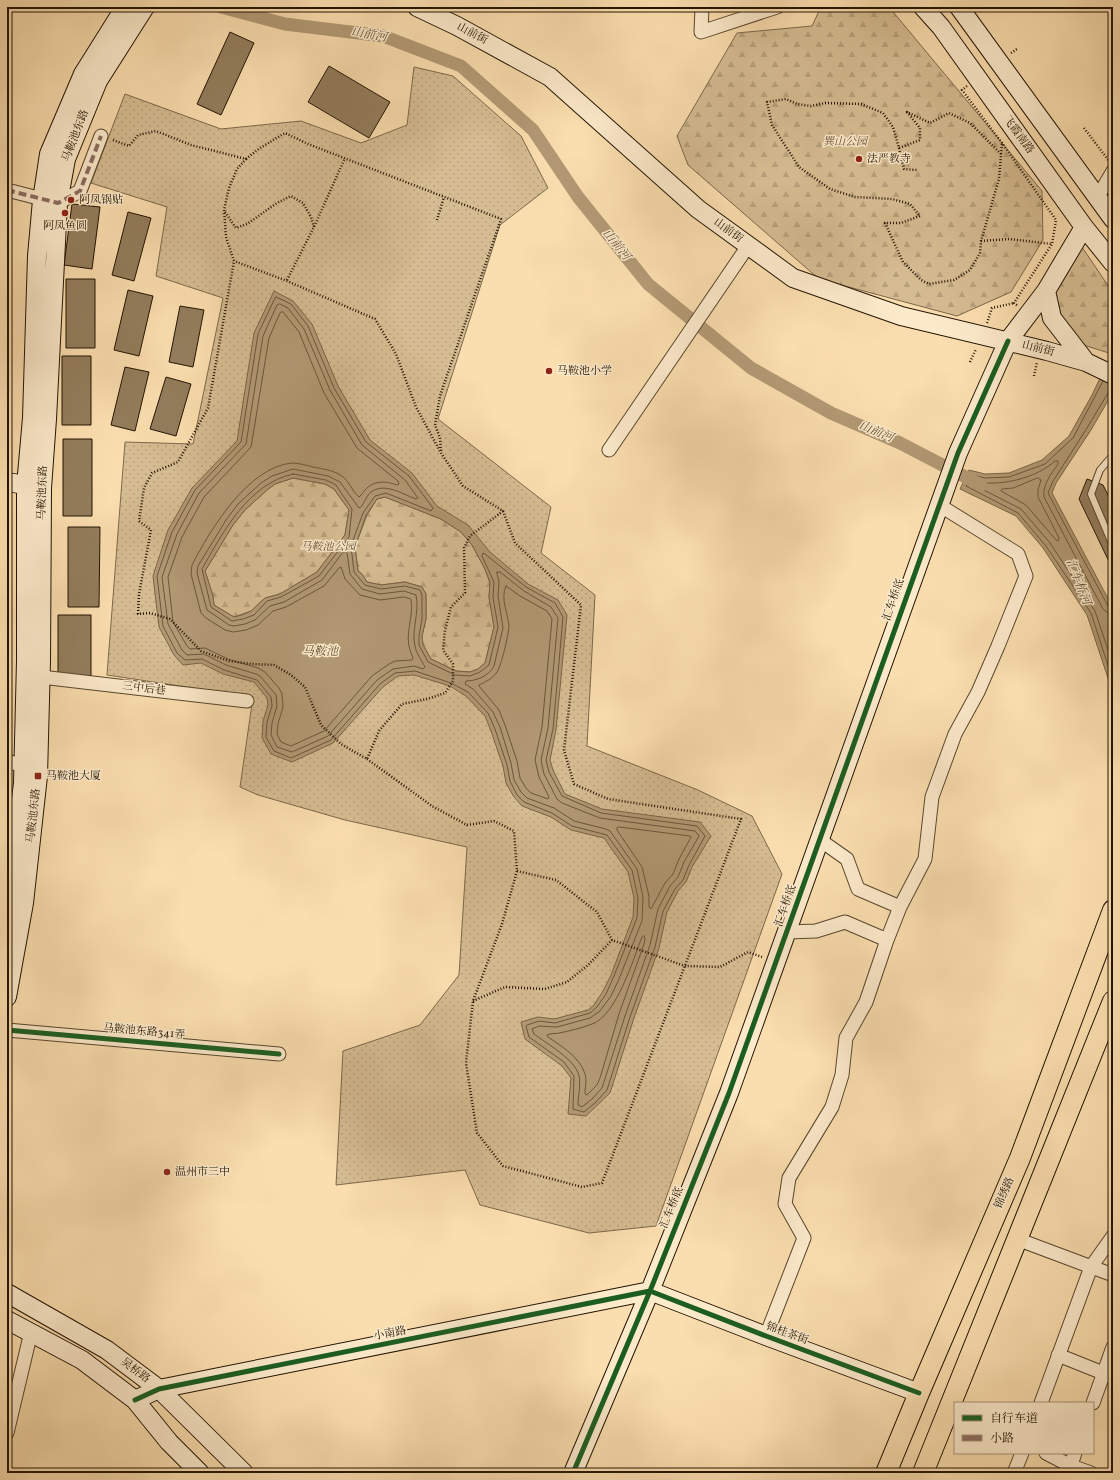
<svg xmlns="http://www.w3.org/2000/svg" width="1120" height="1480" viewBox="0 0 1120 1480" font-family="Vollkorn,'Noto Serif SC',serif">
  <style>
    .grass { fill: url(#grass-dots); stroke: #7c684a }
    .forest { fill: url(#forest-firs); stroke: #7c684a }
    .water { fill: #b29974; stroke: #796446; fill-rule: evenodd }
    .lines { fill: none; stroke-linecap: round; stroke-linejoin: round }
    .shore { stroke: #6a563b; stroke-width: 1 }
    .canal { stroke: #b29974; stroke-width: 13 }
    .building { fill: #937d5c; stroke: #231402 }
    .lane-casing { stroke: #59462d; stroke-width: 8 }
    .street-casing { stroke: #59462d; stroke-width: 15 }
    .secondary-casing { stroke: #231402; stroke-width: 20 }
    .primary-casing { stroke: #231402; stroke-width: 22 }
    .path { stroke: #231402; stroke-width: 2.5; stroke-dasharray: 1 2; stroke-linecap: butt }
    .lane { stroke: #fceacb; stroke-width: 6 }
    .street { stroke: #fceacb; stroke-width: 13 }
    .secondary { stroke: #fceacb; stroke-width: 18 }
    .primary { stroke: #fbdeaf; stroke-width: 20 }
    .quiet { stroke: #8d6e63; stroke-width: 4; stroke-dasharray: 8 4; stroke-linecap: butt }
    .cycleway-casing { stroke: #fceacb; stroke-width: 8 }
    .cycleway { stroke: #1b5e20; stroke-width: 5 }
    .poi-dot { fill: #8f2418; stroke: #fceacb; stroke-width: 1.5 }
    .labels { text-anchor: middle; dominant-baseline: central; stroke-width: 3; stroke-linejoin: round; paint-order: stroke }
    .street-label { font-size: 11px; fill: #231402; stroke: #fceacb }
    .park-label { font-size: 11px; font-style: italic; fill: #624f34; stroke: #fceacb }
    .poi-label { font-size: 11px; fill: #231402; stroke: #fceacb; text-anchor: start }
    .water-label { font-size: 12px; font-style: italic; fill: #635035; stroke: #fceacb }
  </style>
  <defs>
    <pattern id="grass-dots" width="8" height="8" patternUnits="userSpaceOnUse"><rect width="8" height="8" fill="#d6bc92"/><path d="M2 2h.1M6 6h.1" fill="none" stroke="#b7a17c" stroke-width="1.8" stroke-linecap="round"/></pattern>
    <pattern id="forest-firs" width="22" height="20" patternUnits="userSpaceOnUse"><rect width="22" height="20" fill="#d6bc92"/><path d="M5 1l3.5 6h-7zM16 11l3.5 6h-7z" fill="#b7a17c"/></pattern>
  </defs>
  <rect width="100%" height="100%" fill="#fbdeaf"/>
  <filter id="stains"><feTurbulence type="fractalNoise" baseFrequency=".005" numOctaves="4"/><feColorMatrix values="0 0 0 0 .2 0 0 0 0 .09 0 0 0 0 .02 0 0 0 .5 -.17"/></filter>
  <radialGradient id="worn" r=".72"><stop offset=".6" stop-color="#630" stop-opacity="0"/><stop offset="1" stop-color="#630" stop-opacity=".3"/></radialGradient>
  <!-- grass -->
  <path class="grass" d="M414,67L453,76L521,136L548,188L500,225L438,419L551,507L541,553L595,595L587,746L698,790L752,816L782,874L656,1226L589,1233L480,1205L465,1170L336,1185L343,1051L420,1025L459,975L467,847L345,820L258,795L240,787L253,697L107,675L125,442L193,444L223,298L156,276L167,207L91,183L125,94L221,129L301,121L361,143L407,125Z"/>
  <!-- forest -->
  <path class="forest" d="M821,7H889L1042,191L1043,240L1011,292L957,316L819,279L688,165L677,136L737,33L812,26Z
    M1082,247L1113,293V351L1112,354L1074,342L1051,297Z
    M293,478L325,484L334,489L349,510L345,535L317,572L280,594L265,598L251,611L234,617L214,605L213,596L205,571L233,525L245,510L267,490L275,484Z
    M385,497L441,519L461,532L472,545L484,567L490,583L489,597L494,627L485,663L478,669L470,672L456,671L431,659L423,645L422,636L426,619V594L422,587L405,582L381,585L367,582L362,574L358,571L355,547L367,515L377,499Z"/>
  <!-- water -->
  <path class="water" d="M274,291L293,301L312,324L338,386L370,440L412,473L437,506L468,525L490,552L528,584L558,600L567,615L556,730L550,760L553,770L565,794L602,809L700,822L711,836L692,867L686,882L678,891L667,912L659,948L634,1018L610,1093L586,1116L568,1114L571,1078L562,1066L525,1039L521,1022L538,1017L554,1019L588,1010L594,1005L603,991L611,975L633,917L634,898L628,872L604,838L571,830L551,817L522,806L514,797L506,783L503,766L491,731L485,716L466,696L450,686L414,675L398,676L383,687L333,743L292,762L271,754L262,738L263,721L268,705L267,698L254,682L223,674L201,663L183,665L174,655L159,627L153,576L168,530L192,488L237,441L254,333ZM293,478L325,484L334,489L349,510L345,535L317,572L280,594L265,598L251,611L242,615L234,617L214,605L213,596L205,571L233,525L245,510L267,490L275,484ZM385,497L441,519L461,532L472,545L484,567L490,582L489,597L494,627L485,663L478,669L470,672L456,671L431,659L423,645L422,636L426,619V594L422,587L405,582L381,585L367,582L362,574L358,571L355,547L366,515L377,499Z
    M1113,351V392L1091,430L1056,483L1052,493L1113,608V693L1087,615L1043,548L1016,516L960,489L969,470L985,474L1009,473L1042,460L1069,436L1092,395Z"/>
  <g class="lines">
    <!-- shore -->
    <path class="shore" d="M276,297L291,304L308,326L334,388L366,442L409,476L433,508L431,511L386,493L375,496L363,513L351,546L354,572L365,585L381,589L405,586L420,590L422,595V619L419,636V645L428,662L455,675L470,676L480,672L489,665L498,627L493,597L494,582L482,556L483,553L485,554L526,587L555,603L563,617L553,729L546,760L549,772L562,796L601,813L697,826L705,836L689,865L683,880L675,889L663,911L655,947L630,1017L607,1090L595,1103L584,1112L573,1109L574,1076L564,1062L529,1037L526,1026L527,1025L539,1021L555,1023L590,1013L597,1007L606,994L614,976L637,918L638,898L632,870L607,835L572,826L552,813L524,802L517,795L510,781L507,765L495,729L488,713L468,692L451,683L415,671L395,673L380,684L331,740L291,758L274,751L266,737L267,722L272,706L271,697L257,680L224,670L202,659L185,660L177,653L163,626L157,576L172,532L195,490L241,442L258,334Z
      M280,304L288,308L304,329L330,390L362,445L405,480L418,498L416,499C402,494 385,482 371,492C367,495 364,503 361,507L359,508L340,482L328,476L293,469L272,476L261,483L238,504L226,520L198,566L197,573L207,610L229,625L234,626L245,624L255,620L270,606L284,602L322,580L343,552H345L347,553L350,574L362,589L380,594L404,591L416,595C420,612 411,630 415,646C416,653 422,661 425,667L423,669L414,666L393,669L377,680L328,736L292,752L277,747L271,735L272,723L277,706L276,695L260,676L256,674L226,665L204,654L187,655L182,650L168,624L162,577L177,534L199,493L246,444L263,336L277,305Z
      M283,312L299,332L324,393L357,448L398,481L399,484L397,485C386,481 374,480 365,490C363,492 362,495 359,497C352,491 349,481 342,476C333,470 323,469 313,467C306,465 298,463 292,463C248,467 210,530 192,565L191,574L201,613L206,618L225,630L233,632L246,630L258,625L273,611L286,607L324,586L339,568L341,567L345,579L360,595L380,600L404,597L411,599C414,623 402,634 413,658L412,660L395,661L389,664L372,676L324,731L291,746L281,742L277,734L278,724L283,707L282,694L279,688L265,672L258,668L228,659L205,648L190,649L187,646L173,622L168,577L182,537L204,497L251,447L269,338L280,313Z
      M1103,381L1073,438L1045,464L1009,477L985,478L972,475L966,486L1018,513L1046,546L1091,613L1113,681
      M1113,391L1108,393L1087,428L1053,481L1048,493L1108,606L1113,609
      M293,474L326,480L336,485L352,509L349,537L319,576L281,597L267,601L254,615L243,619L232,621L211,607L202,569C223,532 248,484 293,474Z
      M1038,478L1041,480L1038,490V497L1059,538L1058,541L1056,540L1026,505L1001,491L1002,489L1013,488Z
      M497,572H500L524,591L551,607L558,618L548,728L541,760L544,774L557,799L562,803L600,818L695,831L699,836L684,862L678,877L670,886L658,909L650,945L625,1016L602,1088L592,1099L582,1107L578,1105C578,1096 581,1085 579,1076C576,1060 546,1043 534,1034L532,1029L539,1026L557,1027L590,1018L600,1011L611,996L619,979L642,921L643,897L637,869L610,831L606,829L574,821L554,808L527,798L521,792L514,780L511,763L500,727L493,712L473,689L465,684L466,681C476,681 489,676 494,666L503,628L498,596L499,582Z
      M506,586L520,596L547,611L552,619L542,727L535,760L539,777L549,797L548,799L531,793L526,788L520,778L517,761L505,725L499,710L479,686V685C486,682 493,678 497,672C501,667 509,633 509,626C508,614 500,598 506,586Z
      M1113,614L1108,613L1103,609L1044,497C1042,485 1052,473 1058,464V461H1055C1037,477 1009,484 986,483C981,483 977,481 973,482L974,485L1021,509L1050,543L1095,611L1113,665
      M619,827L690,836L691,837L679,859L673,874L665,883L651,909L649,907V896L642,867L617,830V828Z
      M644,936L645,938L644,944L619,1014L600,1078L597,1085L588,1094L586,1095L585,1093C585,1087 587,1080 585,1074C580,1057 561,1046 548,1037L547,1035C551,1033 555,1034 559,1033C570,1031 581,1028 592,1024C616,1016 633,960 642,937Z"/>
    <!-- canal -->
    <path class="canal" d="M221,7L285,24L383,36L461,66L533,130L578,197L648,284L751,368L831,413L900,443L981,485"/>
  </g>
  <!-- building -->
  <path class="building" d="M230,32L254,43L221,115L197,104Z
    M329,66L390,102L369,138L308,102Z
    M72,204L100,207L92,269L64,265Z
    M128,212L151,218L134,281L112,275Z
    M66,279H95V348H66Z
    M128,290L153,296L139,356L114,350Z
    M180,306L204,310L193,367L169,362Z
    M62,356H91V425H62Z
    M125,367L149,372L135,431L111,425Z
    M166,377L191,384L176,436L150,429Z
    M63,439H92V516H63Z
    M1087,479L1103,485L1113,505V570L1079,499Z
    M68,527H100L99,607H68Z
    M58,615H91V676H58Z"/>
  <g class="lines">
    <defs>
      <path id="lane" d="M1113,455L1100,470L1091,494L1113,546"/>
      <path id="street" d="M702,7L701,32L777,7
        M7,190L58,203L80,191L101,136
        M1097,198L1113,171
        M609,450L748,246
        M41,677L247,701
        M7,761L23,766
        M820,840L847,859L858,889L900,907
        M788,932L816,931L845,922L887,940
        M7,1030L279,1054
        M1017,1239L1113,1275
        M766,1336L804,1238L785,1204L789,1178L832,1107L842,1075L846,1038L866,1002L887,940L900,907L925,859L932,797L955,734L978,692L998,646L1026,576L1018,554L939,505
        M1058,1355L1113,1377
        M1041,1403L1091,1267L1113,1236
        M1093,1403L1113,1347
        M7,1433L31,1332
        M1046,1453L1071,1466L1091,1473
        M1014,1473L1022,1453
        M1068,1473L1075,1453"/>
      <path id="secondary" d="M417,7L457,26L550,77L698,209L793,278L901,316L1047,351L1086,362L1113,375
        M923,7L941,27L1084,227L1113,263
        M959,7L1113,219
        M1046,291L1052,318L1086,362
        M7,482L38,487
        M7,911L23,783L26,661V486L32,418L37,256L42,200L49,154L83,74L125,7
        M7,997L24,903L38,776L41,661L42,488L47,419L58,203L66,159L98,81L145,7
        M7,1293L107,1350L159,1389L244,1473
        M7,1320L82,1360L135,1400L169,1442L200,1473
        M135,1400L159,1389L650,1291L766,1336L919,1393
        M573,1473L650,1291L729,1093L958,453L1008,341L1046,291L1084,227"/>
      <path id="primary" d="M886,1473L919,1393L1020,1158L1113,910
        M923,1473L1113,1001"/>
    </defs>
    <!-- lane casing -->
    <use href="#lane" class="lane-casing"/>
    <!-- street casing -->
    <use href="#street" class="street-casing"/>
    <!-- secondary casing -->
    <use href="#secondary" class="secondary-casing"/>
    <!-- primary casing -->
    <use href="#primary" class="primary-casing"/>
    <!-- path -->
    <path class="path" d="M1011,53L1017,49
      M967,86L962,90L1002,143L1056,220L1052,244L1014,303L1018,306
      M1084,128L1109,161
      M113,140L129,146L138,135L156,131L191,145L246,159L237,169L229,188L224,210L226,237L234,261L208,408L178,462L152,473L144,488L139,521L151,530L139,594L138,614L150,613L170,619L201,651L229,661L252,664L274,665L291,675L305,687L321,725L341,744L367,759L379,731L402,704L427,699L445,693L453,681V664L443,650L445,630L451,607L465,593L464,548L470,536L503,511L463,486L441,453L416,407L396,354L375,319L287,281L234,261
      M899,148L904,169L917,170
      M1001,154L970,123L949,113L930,123L907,112L920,128V140L899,148L893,127L883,113L861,104L825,103L811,106L797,104L786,99L767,102L772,125L799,167L830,189L855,197L892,199L910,204L920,216L901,223H885L903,262L921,280L929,284L954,280L970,270L980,253L981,241L999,179L1002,143
      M246,159L260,148L285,133L308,144L501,219L440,396L435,425L440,438L441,451
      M225,212L236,228L247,224L277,203L291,196L303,203L311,217L314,227
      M437,220L444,197
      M981,241L1009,239L1052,244
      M287,280L314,227L345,158
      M987,323L992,308L1014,303
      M970,362L976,349
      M1034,376L1037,362
      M367,759L432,806L467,825L494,821L514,831L517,871L502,924L473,1001L466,1063L477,1133L503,1166L582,1187L602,1183L741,819L608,799L574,784L564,750L581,605L515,543L503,511
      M517,871L556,880L597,912L612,940L685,966L720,967L748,952L762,957
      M473,1001L505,987L545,989L567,982L588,965L612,940"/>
    <!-- lane -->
    <use href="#lane" class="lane"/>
    <!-- street -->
    <use href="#street" class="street"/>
    <!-- secondary -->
    <use href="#secondary" class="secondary"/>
    <!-- primary -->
    <use href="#primary" class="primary"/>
    <!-- quiet -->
    <path class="quiet" d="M7,190L58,203L80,191L101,136"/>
    <defs>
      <path id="cycleway" d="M7,1030L279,1054
        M135,1400L159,1389L650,1291L766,1336L919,1393
        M573,1473L650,1291L729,1093L958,453L1008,341"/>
    </defs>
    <!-- cycleway casing -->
    <use href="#cycleway" class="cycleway-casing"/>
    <!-- cycleway -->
    <use href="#cycleway" class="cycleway"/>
  </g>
  <!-- markers -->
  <g class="poi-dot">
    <circle cx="859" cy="159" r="4"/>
    <circle cx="71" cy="200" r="4"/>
    <circle cx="65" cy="213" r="4"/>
    <circle cx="549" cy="371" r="4"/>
    <rect x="34" y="772" width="8" height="8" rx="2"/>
    <circle cx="167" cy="1172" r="4"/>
  </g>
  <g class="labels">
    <!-- street labels -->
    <g class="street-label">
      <text transform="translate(472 34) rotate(28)">山前街</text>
      <text transform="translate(1018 135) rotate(54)">飞霞南路</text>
      <text transform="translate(76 136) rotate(-69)">马鞍池东路</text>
      <text transform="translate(728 231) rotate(36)">山前街</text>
      <text transform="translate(1038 349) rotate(15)">山前街</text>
      <text transform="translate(43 493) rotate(-88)">马鞍池东路</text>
      <text transform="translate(894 600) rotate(-71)">汇车桥底</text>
      <text transform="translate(144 689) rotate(7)">三中后巷</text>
      <text transform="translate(34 816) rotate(-84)">马鞍池东路</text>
      <text transform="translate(786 906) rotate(-71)">汇车桥底</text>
      <text transform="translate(144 1032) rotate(5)">马鞍池东路341弄</text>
      <text transform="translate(1005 1193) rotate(-67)">锦绣路</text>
      <text transform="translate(672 1208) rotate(-68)">汇车桥底</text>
      <text transform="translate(390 1334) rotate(-11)">小南路</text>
      <text transform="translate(787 1334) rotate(20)">锦桂茶街</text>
      <text transform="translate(135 1371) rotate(37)">吴桥路</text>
    </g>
    <!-- park labels -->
    <g class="park-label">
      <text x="845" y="142">巽山公园</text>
      <text x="328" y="547">马鞍池公园</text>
    </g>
    <!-- poi labels -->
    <g class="poi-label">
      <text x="867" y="159">法严教寺</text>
      <text x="79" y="200">阿凤锅贴</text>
      <text x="65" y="226" text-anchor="middle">阿凤鱼圆</text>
      <text x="557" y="371">马鞍池小学</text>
      <text x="46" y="776">马鞍池大厦</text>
      <text x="175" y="1172">温州市三中</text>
    </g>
    <!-- water labels -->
    <g class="water-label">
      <text transform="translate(369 35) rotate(10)">山前河</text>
      <text transform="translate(616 245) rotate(51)">山前河</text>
      <text transform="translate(876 432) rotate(23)">山前河</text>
      <text transform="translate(1078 582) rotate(69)">汇车桥河</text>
      <text x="320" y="652">马鞍池</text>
    </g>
  </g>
  <!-- margin -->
  <rect width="1120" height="1480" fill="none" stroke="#fbdeaf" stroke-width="24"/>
  <rect x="8" y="8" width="1104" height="1464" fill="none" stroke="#231402" stroke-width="2"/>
  <rect x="12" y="12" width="1096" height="1456" fill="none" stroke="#231402"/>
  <!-- legend -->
  <rect x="954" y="1402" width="140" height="52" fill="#fceacb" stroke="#a5947b"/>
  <rect x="962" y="1415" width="20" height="6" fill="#1b5e20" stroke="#a5947b"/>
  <text x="990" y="1422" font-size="12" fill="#231402">自行车道</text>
  <rect x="962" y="1435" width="20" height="6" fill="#8d6e63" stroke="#a5947b"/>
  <text x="990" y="1442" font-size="12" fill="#231402">小路</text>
  <rect width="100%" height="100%" filter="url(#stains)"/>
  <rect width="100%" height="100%" fill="url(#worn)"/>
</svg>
